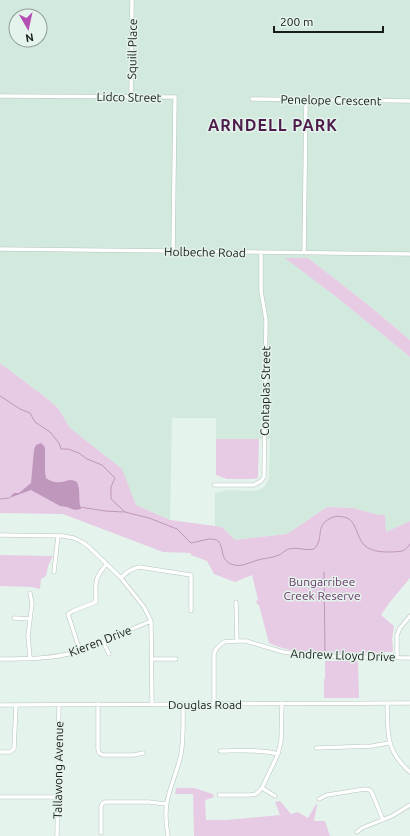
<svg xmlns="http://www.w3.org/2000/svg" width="410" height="836" viewBox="0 0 410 836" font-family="Ubuntu,sans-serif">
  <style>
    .built { fill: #d2eade; fill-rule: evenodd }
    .green { fill: #e7cbe4 }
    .water { fill: #bf96bc }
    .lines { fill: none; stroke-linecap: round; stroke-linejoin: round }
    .stream { stroke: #bf96bc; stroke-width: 1 }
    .minor-casing { stroke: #b5c4bc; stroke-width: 4.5 }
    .minor { stroke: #fff; stroke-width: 3.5 }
    .labels { text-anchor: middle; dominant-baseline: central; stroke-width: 3; stroke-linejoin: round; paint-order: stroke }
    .street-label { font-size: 12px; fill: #171c19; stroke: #e4f3ec }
    .park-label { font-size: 12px; fill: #6c396a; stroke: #e4f3ec }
    .district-label { font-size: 16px; font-weight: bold; letter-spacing: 1px; fill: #4d1c4b; stroke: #e4f3ec }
  </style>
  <rect width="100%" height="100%" fill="#e4f3ec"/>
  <!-- built -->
  <path class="built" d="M0,0H410V340L367,304L308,258H286L339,299L410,357V521L386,532L385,515H379L353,508L327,507L287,534L235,540L222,527H215V493L228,490L255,491L261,489L264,487L268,481L269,477L270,439H216V418H172L170,520L136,505L121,469L70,428L58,408L40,393L0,363ZM16,16H40V40H16Z"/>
  <!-- green -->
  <path class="green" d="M285,258H308L367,304L410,340V357L339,299Z
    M0,363L40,393L58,408L70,428L122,469L136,505L170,520L222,527L235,540L287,534L327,507L353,508L379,515H385L386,532L410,521V578L390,602L381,615L394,626L392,639L393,651L391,652C375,653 360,653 344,653C320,653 292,654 269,643L259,605H258L256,602L258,599L252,575L235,582L214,574L207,561L191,555V553L163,552L63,514L0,513Z
    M216,439H259L258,476V478L253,479H227L216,475Z
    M0,555L50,556H53L48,566L46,576L41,579L40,589L31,587L0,586Z
    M325,661H358L359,698H324V679H325Z
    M176,788H194L213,794L214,797L205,800L206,820H226L280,815L275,802L280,801L291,814L298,812L308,818L316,804L317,805L314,821H325L330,836H194L193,794H175Z"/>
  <!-- water -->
  <path class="water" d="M41,443L44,446L45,448V472L46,478C50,481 55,483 61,482C65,482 67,480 71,480C73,480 75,481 77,482C81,491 78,502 81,509L75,510L67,507L60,506L31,490L9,498L14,493H19L31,483L34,450L36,445Z"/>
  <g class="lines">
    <!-- stream -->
    <path class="stream" d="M0,396L20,409L30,413L35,422L50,432L59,443L61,449H68L79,453L87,459L102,465L115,478L111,487V499L125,512L149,518L177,529L191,543C197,542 203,540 209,539C230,538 214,560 234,565C242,567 250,562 258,560C265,558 272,558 279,555C283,553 285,550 289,549C298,547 306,551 314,549C325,538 314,526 331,518C335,516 339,516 344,517C357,519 356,538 365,546C373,552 382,552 392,552C401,551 404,553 410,544
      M0,499L9,498
      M80,507L105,511L124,512
      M324,572L325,652"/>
    <defs>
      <path id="minor" d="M0,96L175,97L173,252
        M131,97L132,1
        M252,99L410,101
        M0,249L410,254
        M304,253L306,100
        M214,485H254L261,481L264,477L266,320L261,291V252
        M0,535L63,536L74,538L82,542L89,547L121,578L144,607L151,621L152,704
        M54,572L58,536
        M121,578C126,572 131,569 139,567L191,575V611
        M30,593L32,603L28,636L30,658
        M236,602L237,641
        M14,618L30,619
        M103,642L109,654
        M80,651L68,614L73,611L96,602C96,583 93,579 107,564
        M397,657V635L400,628L410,616
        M0,659C27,659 54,659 80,651L151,621
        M152,659H176
        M387,703C388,734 385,750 410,772
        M98,704V749L99,753L103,755H134L143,753
        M214,704V654L216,649L221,644L224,642L237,641H246L283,652L312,656L410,658
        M0,705L410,703
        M316,748L372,746L389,743
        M220,751C239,751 259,749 278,754
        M0,752H10L14,749L16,705
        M262,788L275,796
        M219,795H250L256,794L262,788L278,754L281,741L282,703
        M0,797H58
        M319,799L327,795L365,789L370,790L372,793L383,820
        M357,832L362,828L392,816L410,805
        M101,833V807L102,804L105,802H149L166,804
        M57,836L59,705
        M168,836C166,825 165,813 167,802C170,786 178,770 181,754C184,738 183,721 183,704"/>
    </defs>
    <!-- minor casing -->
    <use href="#minor" class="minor-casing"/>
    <!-- minor -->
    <use href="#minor" class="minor"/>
  </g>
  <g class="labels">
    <!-- street labels -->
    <g class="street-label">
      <text transform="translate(132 49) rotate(-89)">Squill Place</text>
      <text transform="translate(129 97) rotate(1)">Lidco Street</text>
      <text transform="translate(331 100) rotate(1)">Penelope Crescent</text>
      <text transform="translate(205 252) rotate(1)">Holbeche Road</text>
      <text transform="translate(265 391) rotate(-89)">Contaplas Street</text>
      <text transform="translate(100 641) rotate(-21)">Kieren Drive</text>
      <text transform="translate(343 655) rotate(2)">Andrew Lloyd Drive</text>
      <text x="205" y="704">Douglas Road</text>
      <text transform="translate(58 770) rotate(-89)">Tallawong Avenue</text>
    </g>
    <!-- park labels -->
    <g class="park-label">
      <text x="322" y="581">Bungarribee<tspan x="322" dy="14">Creek Reserve</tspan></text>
    </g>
    <!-- district labels -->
    <g class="district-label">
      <text x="273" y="125">ARNDELL PARK</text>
    </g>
  </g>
  <!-- north arrow -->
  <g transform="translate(28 28) rotate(171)"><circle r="19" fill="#e4f3ec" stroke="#929d98"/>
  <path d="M0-3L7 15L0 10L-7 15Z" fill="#b54eb2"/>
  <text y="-6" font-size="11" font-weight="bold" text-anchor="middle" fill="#171c19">N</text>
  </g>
  <!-- scale -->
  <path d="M274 26v6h109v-6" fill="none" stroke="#171c19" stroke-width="2"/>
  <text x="280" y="26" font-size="12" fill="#171c19" stroke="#e4f3ec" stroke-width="3" paint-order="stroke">200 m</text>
</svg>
